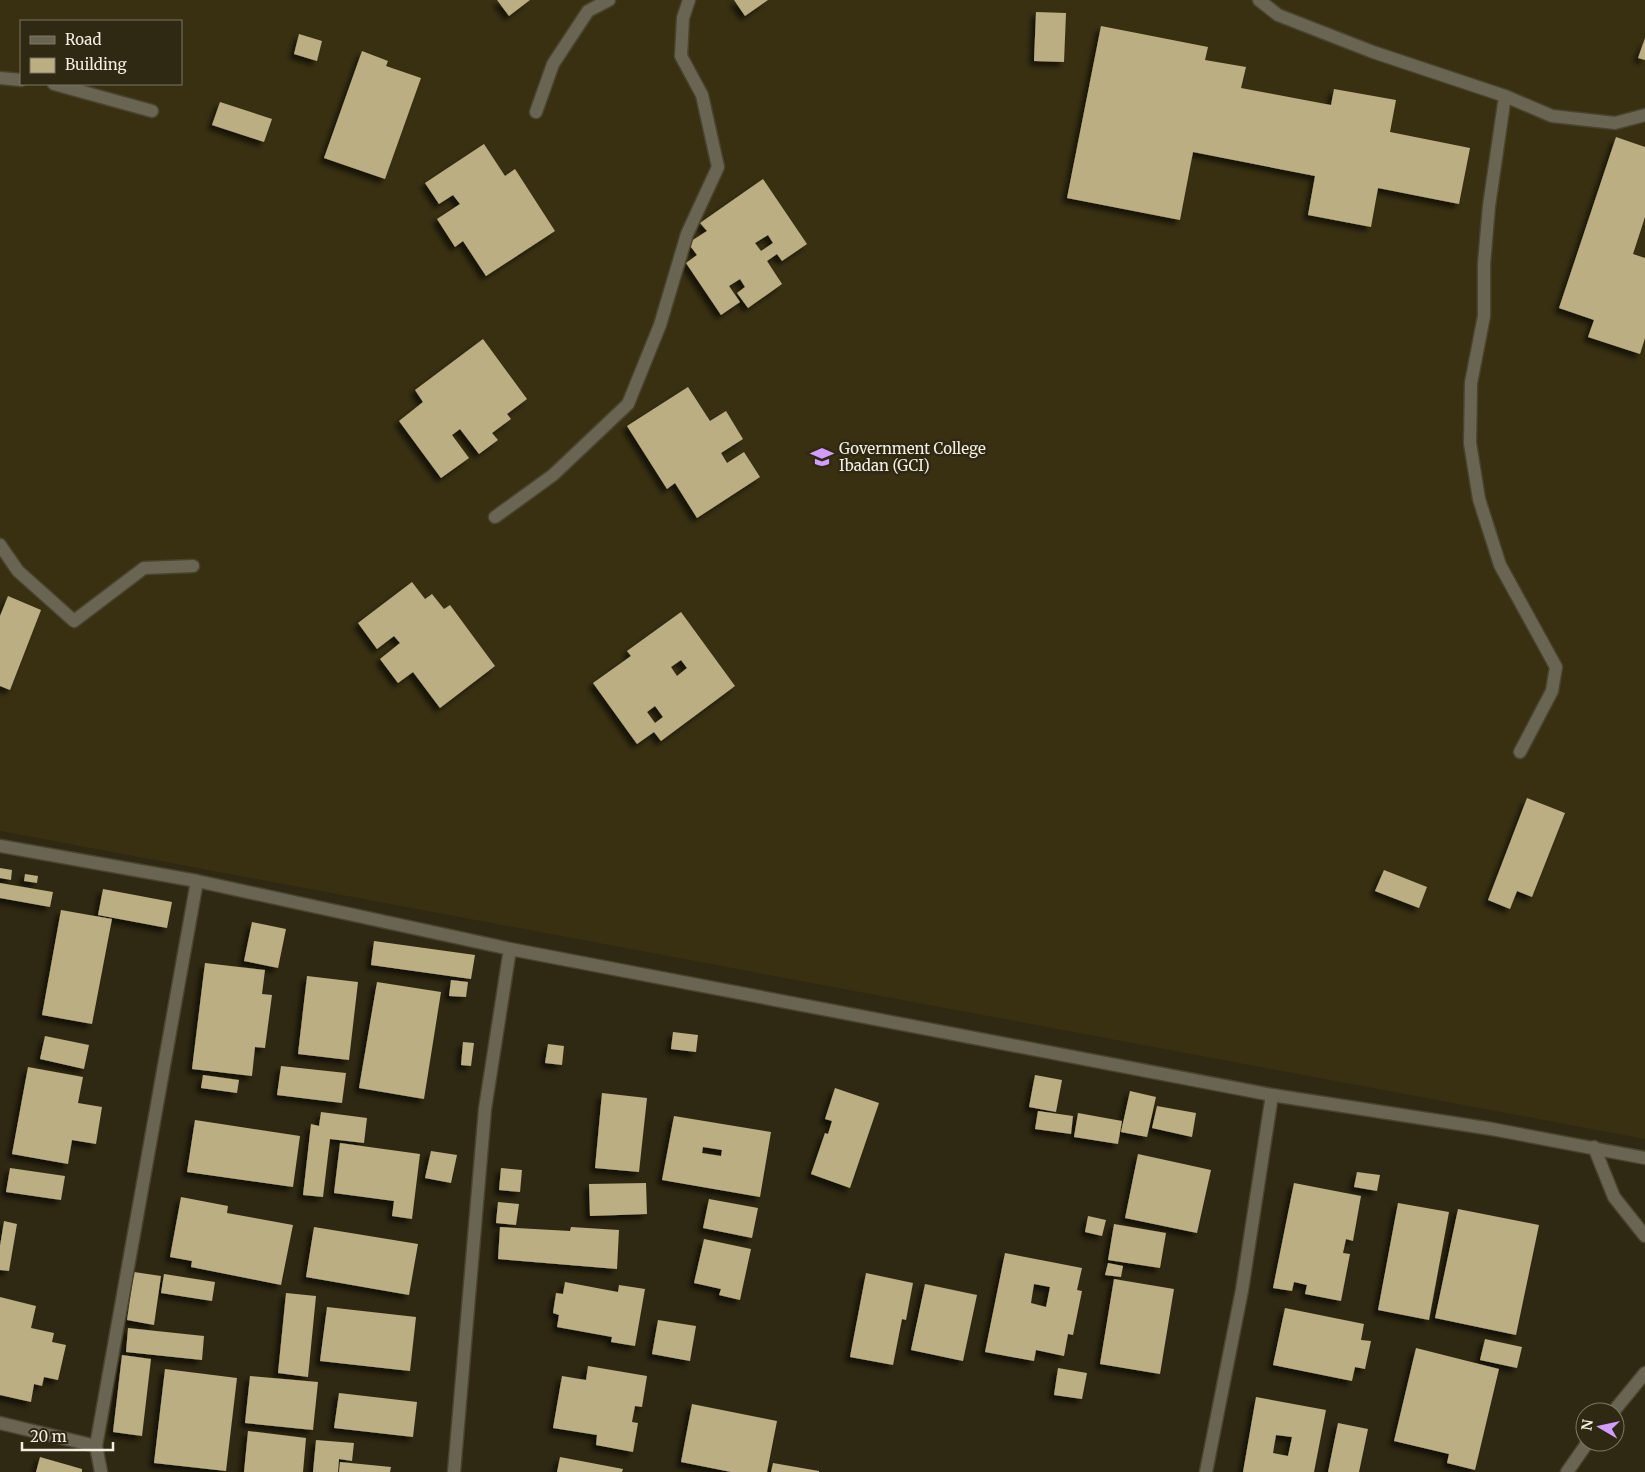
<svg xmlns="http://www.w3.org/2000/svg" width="1645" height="1472" viewBox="0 0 1645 1472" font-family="Merriweather,serif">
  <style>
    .built { fill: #393012; fill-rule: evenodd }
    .building { fill: #bbae83; fill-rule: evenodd; filter: url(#shadow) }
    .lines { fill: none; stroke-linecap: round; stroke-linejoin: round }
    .service-casing { stroke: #4a442f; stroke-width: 15 }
    .minor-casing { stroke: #4a442f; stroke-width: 15 }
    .service { stroke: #6a6553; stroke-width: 12 }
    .minor { stroke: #6a6553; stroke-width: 12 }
    .labels { text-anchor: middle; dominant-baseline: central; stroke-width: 5; stroke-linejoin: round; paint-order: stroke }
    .poi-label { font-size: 15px; fill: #f2eee1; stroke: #2f2812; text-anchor: start }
  </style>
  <defs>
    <filter id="shadow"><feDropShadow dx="-4.5" dy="4.5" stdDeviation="2.5" flood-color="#0009"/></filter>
  </defs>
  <rect width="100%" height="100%" fill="#2f2812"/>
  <!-- built -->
  <path class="built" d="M0,0H1645V1139L0,831ZM21,21H181V84H21Z"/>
  <!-- building -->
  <path class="building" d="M497,0H530L509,16Z
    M734,0H768L745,16Z
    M1036,12L1066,13L1064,62L1034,61Z
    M1101,26L1208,47L1205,60L1246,67L1241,88L1331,105L1334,89L1396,100L1390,132L1470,148L1459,204L1378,188L1371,227L1308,215L1315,176L1193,152L1180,220L1067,198Z
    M299,34L322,41L317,61L294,54Z
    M1645,38V60L1638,58Z
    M362,51L388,61L386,66L421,78L385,179L324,158Z
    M220,102L272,119L264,142L212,125Z
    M1616,137L1645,147V217L1633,254L1645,258V338L1640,354L1588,337L1594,320L1559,308Z
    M484,144L505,176L515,169L555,231L486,276L463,241L455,247L437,219L460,204L453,195L439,204L425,183Z
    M763,179L807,244L782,261L777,254L767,261L782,284L748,308L737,293L745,287L740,279L729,286L740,302L721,315L686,263L697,255L688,243L707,231L700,223ZM768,235L773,243L761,251L755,243Z
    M483,339L527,399L507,414L511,419L492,433L498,440L479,454L460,429L452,435L469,458L441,478L399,421L423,402L415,390Z
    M688,387L710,421L726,411L743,439L721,453L727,463L744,452L760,477L697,518L675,483L667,489L627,426Z
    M412,582L425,599L432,594L444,609L450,605L495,666L440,708L413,672L398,683L380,659L400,643L394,636L377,649L358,623Z
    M8,596L41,610L10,690L0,686V616Z
    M681,612L735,686L661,741L654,732L637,744L593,683L631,656L627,651ZM681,660L687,668L677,676L671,667ZM655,706L663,717L655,723L647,712Z
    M1527,798L1565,813L1532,897L1517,891L1510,909L1488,900Z
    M0,868L12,870L11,880L0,878Z
    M1384,870L1427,887L1419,908L1375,891Z
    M25,874L38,876L37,883L24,881Z
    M0,883L53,892L50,907L0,898Z
    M103,889L172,902L167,928L98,915Z
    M61,910L112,919L92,1024L42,1015Z
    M252,922L286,929L278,968L244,961Z
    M374,941L475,955L471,979L371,965Z
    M205,963L265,970L262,994L272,995L265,1048L255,1047L252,1076L192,1069Z
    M307,976L358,982L349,1060L298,1054Z
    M451,980L468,982L466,997L449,996Z
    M377,982L441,992L424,1099L359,1088Z
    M673,1032L698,1035L696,1052L671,1049Z
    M45,1036L89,1045L84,1069L40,1059Z
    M463,1042L474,1043L471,1066L461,1065Z
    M548,1044L564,1046L562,1065L545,1063Z
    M281,1066L346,1073L342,1103L277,1095Z
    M28,1067L83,1077L78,1103L102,1107L96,1144L72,1140L68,1164L12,1154Z
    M203,1075L239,1080L237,1093L201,1088Z
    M1035,1075L1062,1080L1056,1112L1029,1107Z
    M835,1088L879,1103L850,1188L811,1174L825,1133L828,1134L832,1121L825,1119Z
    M1130,1091L1156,1097L1147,1137L1121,1132Z
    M602,1093L647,1098L639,1172L595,1168Z
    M1157,1106L1196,1113L1192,1137L1152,1128Z
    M1038,1111L1073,1116L1071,1134L1035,1129Z
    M321,1112L367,1118L364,1143L330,1139L323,1197L303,1195L311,1124L319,1126Z
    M1078,1113L1122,1121L1118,1144L1074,1137Z
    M674,1116L771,1132L760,1197L662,1180ZM703,1147L722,1150L721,1156L702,1153Z
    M195,1120L300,1136L293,1187L187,1172Z
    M340,1143L420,1154L412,1219L392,1216L394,1201L334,1193Z
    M431,1151L457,1155L451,1183L425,1178Z
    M1138,1154L1211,1170L1197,1233L1125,1218Z
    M10,1168L65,1176L61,1200L6,1192Z
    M501,1168L522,1170L520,1192L499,1190Z
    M1357,1172L1380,1175L1377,1191L1354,1187Z
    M646,1183L647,1214L590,1216L589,1184Z
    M1294,1183L1361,1196L1353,1241L1346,1239L1343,1253L1350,1254L1341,1301L1305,1294L1307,1285L1294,1282L1292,1291L1273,1288Z
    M181,1197L228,1206L227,1213L293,1225L281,1285L191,1267L192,1261L170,1257Z
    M709,1199L758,1208L752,1238L703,1228Z
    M498,1202L519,1204L516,1225L496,1223Z
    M1398,1203L1449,1212L1429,1320L1378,1310Z
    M1458,1209L1539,1225L1516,1335L1435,1318Z
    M1088,1216L1106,1220L1102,1236L1085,1232Z
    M4,1221L17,1224L9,1271L0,1270V1246Z
    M1114,1224L1166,1233L1160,1268L1108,1260Z
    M314,1227L418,1244L409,1295L306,1277Z
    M500,1227L570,1231L571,1227L619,1230L617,1269L498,1259Z
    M704,1239L751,1249L740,1300L719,1295L721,1289L694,1283Z
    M1005,1253L1082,1268L1077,1290L1082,1291L1073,1335L1068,1334L1064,1356L1036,1350L1034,1361L985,1352ZM1034,1284L1050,1287L1046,1307L1031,1303Z
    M1108,1263L1123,1266L1121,1277L1105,1275Z
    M134,1272L161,1276L154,1325L127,1320Z
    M866,1273L913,1283L906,1320L902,1319L893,1365L850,1357Z
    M164,1274L215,1282L212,1301L161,1293Z
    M1114,1279L1174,1289L1160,1374L1100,1364Z
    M565,1282L618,1292L619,1285L645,1289L635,1346L611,1342L612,1337L557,1327L559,1315L553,1313L556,1293L563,1294Z
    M925,1284L977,1295L963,1361L911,1350Z
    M286,1293L316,1296L308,1377L278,1373Z
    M0,1297L36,1306L31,1328L54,1333L52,1342L66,1345L58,1380L44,1377L42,1386L34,1384L31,1402L0,1395Z
    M327,1307L416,1317L410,1371L320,1361Z
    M1285,1308L1364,1324L1361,1340L1371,1341L1365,1369L1355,1367L1352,1381L1273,1365Z
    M658,1320L696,1326L690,1361L652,1354Z
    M128,1328L204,1336L202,1360L126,1352Z
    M1485,1339L1522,1347L1517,1368L1480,1360Z
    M1416,1348L1499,1369L1475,1470L1447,1463L1449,1454L1394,1441Z
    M122,1355L151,1359L142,1436L113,1432Z
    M588,1366L647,1376L642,1407L635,1406L632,1422L638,1423L633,1452L596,1445L597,1435L553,1428L562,1376L586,1380Z
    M1058,1368L1087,1373L1082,1399L1054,1395Z
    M165,1369L237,1378L226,1471L154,1463Z
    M250,1376L318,1382L313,1430L245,1423Z
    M339,1393L417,1402L413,1437L334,1428Z
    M1256,1397L1326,1410L1314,1472H1243ZM1276,1435L1292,1437L1288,1456L1273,1453Z
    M692,1404L777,1421L767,1472H731L681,1462Z
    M1338,1423L1368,1429L1359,1472H1328Z
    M248,1431L306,1438L303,1472H244Z
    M316,1440L354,1443L352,1461L339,1459L338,1472H313Z
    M40,1457L82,1469V1472H36Z
    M560,1457L623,1469L622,1472H557Z
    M340,1462L391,1467L390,1472H339Z
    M773,1463L819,1471V1472H771Z"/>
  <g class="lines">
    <defs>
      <path id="service" d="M0,78L21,80
        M54,84L152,111"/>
      <path id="minor" d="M1259,0L1278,15L1373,52L1505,96L1552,116L1615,123L1645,115
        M1505,96L1489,206L1484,264V316L1471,383L1470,443L1479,499L1500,565L1556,667L1552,691L1520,752
        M536,112L553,64L588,11L609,0
        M495,517L553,475L628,404L660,325L687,234L718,167L702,95L681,56L683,18L689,0
        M0,545L18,571L74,621L144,568L193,566
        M0,846L197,881L510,949L1272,1095L1492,1129L1645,1158
        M1594,1147L1614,1197L1645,1236
        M1613,1412L1645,1373
        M0,1423L96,1446
        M101,1472L96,1446L197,881
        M454,1472L485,1109L510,949
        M1206,1472L1242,1290L1272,1095
        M1567,1472L1588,1442"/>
    </defs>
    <!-- service casing -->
    <use href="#service" class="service-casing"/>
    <!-- minor casing -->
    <use href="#minor" class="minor-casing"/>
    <!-- service -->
    <use href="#service" class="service"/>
    <!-- minor -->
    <use href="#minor" class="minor"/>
  </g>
  <!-- icons -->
  <defs>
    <symbol id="school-bare" viewBox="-9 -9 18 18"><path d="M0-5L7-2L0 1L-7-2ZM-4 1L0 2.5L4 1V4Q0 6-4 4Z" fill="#d19dfe" stroke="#2f2812" stroke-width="2.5" paint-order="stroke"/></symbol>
  </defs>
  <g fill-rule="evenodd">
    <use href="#school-bare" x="806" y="441" width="32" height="32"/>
  </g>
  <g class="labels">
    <!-- poi labels -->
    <g class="poi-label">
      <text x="839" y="448">Government College<tspan x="839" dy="17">Ibadan (GCI)</tspan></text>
    </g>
  </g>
  <!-- legend -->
  <rect x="20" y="20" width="162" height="65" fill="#2f2812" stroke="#7d7765"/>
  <rect x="30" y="36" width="25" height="8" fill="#6a6553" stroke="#7d7765"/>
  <text x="65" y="45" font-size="15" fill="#f2eee1">Road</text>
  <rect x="30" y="58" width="25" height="15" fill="#bbae83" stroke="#7d7765"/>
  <text x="65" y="70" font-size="15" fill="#f2eee1">Building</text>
  <!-- north arrow -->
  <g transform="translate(1600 1427) rotate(279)"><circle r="24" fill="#2f2812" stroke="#7d7765"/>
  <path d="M0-4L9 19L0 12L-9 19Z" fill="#d19dfe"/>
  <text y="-8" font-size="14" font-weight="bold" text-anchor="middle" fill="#f2eee1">N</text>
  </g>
  <!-- scale -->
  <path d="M22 1442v8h91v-8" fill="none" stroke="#f2eee1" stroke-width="2.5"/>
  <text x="30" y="1442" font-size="15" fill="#f2eee1" stroke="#2f2812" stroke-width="4" paint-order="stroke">20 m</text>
</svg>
